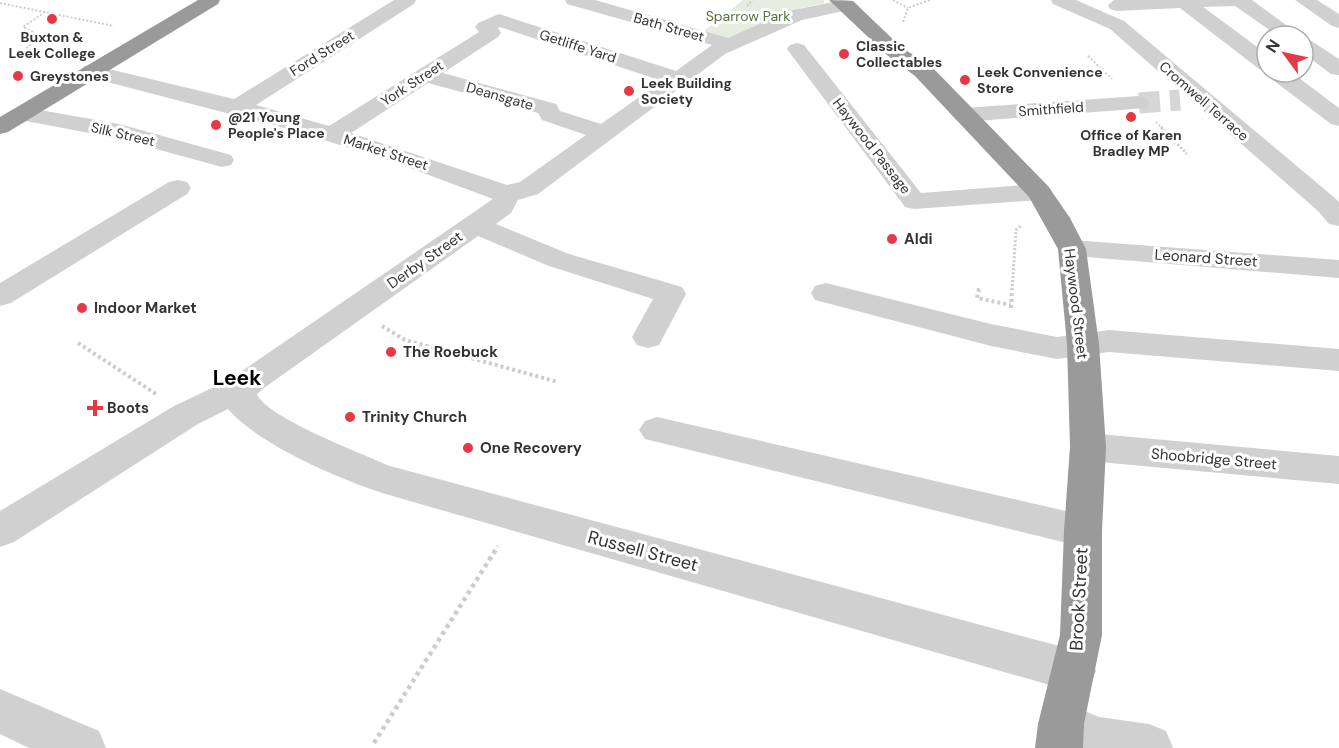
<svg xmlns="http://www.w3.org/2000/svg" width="1339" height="748" viewBox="0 0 1339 748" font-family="'DM Sans',sans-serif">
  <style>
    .green { fill: #e6ecdf }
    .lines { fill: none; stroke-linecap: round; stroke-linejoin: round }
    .minor-tunnel { stroke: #d6d6d6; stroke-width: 21; stroke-dasharray: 21 10; stroke-linecap: butt }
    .path-far3 { stroke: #cdcdcd; stroke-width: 2; stroke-dasharray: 2 2; stroke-linecap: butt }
    .path-far2 { stroke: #cdcdcd; stroke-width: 3; stroke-dasharray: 2 2; stroke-linecap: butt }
    .path-far1 { stroke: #cdcdcd; stroke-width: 4; stroke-dasharray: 3 3; stroke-linecap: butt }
    .path { stroke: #cdcdcd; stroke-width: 4.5; stroke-dasharray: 4 4; stroke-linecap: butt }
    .minor { fill: #d0d0d0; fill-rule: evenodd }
    .highway { fill: #9a9a9a; fill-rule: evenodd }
    .poi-dot { fill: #e63946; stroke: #fff; stroke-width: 2 }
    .labels { text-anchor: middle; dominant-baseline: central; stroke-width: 6; stroke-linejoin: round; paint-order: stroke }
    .far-park-label { font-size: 14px; fill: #56703f; stroke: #fff }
    .far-street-label { font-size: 14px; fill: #333; stroke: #fff }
    .far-poi-label { font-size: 14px; font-weight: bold; fill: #333; stroke: #fff; text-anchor: start }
    .poi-label { font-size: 15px; font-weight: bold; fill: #333; stroke: #fff; text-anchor: start }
    .street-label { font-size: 15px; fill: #333; stroke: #fff }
    .near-street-label { font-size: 18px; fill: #333; stroke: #fff }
    .district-label { font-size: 21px; font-weight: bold; fill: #000; stroke: #fff }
  </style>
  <rect width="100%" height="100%" fill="#fff"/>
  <!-- green -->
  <path class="green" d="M743,0H824V3L802,8L730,42L704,31Z"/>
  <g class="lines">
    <!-- minor-tunnel -->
    <path class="minor-tunnel" d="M1139,103L1180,100"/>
    <!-- path-far3 -->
    <path class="path-far3" d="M893,0L908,8
      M0,3L114,26
      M747,6L753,0
      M45,12L23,27L41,36L23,51L58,58
      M903,22L908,8L930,0
      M1088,56L1112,79
      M1156,122L1163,129"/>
    <!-- path-far2 -->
    <path class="path-far2" d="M1161,127L1187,154
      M978,290L979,287
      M1012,290L1016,230L1022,225"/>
    <!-- path-far1 -->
    <path class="path-far1" d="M979,289L977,298L1011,305
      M1011,308L1012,289
      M382,326L405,340L558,382
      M78,343L156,394"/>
    <!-- path -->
    <path class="path" d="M374,743L498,546"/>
    <!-- minor -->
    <path class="minor" d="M394,0H416L414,4L256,105L329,126L479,32L475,27L478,23L499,14L676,71L712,45L567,4L565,0H595L728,38L789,11L842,0L853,1L855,5L853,9L802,20L725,54L538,194L518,200L511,213L496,224L569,254L682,287L686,294L659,345L648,348L637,345L632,337L653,299L549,266L478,236L264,388L257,394C265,417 365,455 390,466L1074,650L1090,656L1096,671L1090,686L1074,692L382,493C337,478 259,445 228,409L198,424L14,542L0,547V511L174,406L229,380L493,199L394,162L292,130L84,76L81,71L84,66L92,65L234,99ZM500,27L662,81L601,124L560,111L556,104L443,73L498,37L501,33L498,28ZM428,83L538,113L542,120L586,135L520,182L507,185L351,133Z
      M1051,0H1076L1124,21L1336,199L1339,202V226L1329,224L1318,211L1110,29L1053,4Z
      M1114,0H1252L1301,36H1278L1235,6L1203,7L1267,54V70L1259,69L1180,8L1117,11L1110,9L1108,5Z
      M1295,0H1317L1339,14V28L1332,26Z
      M1303,38L1310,40L1339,59V75L1331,74L1303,53Z
      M797,43L804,45L921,193L1039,184L1048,186L1052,192L1048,198L1039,200L914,209L905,207L787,49L790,45Z
      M1267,71L1291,72L1339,108V126L1331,124L1269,77Z
      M1139,96L1147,98L1150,103L1147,108L964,122L956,120L952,115L956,110L964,108Z
      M23,107L119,124L231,155L234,160L231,165L222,167L116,138L15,119L11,114L15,109Z
      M178,180L187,182L191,188L187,194L11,303L0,306V283L169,182Z
      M1072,240L1339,260V278L1062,255L1058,249L1062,243Z
      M826,283L991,324L1057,337L1109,330L1339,349V371L1109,352L1057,359L991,346L815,300L811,293L815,286Z
      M657,417L1083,515L1097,520L1102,531L1097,542L1083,547L645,439L639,430L645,421Z
      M1088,433L1339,456V484L1088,461L1075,457L1070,447L1075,437Z
      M0,689L99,731L106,748H29L0,734Z
      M1061,701L1099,717L1149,724L1166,731L1173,748H1063L1045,740L1038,724L1045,708Z"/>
    <!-- highway -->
    <path class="highway" d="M198,0H220L218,4L8,132L0,134V117Z
      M829,0L853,1L901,47L931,66L1048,186L1070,218L1086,249L1099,344L1106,447L1102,531V635L1084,724L1083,748H1035L1038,724L1060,635L1064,531L1070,447L1067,344L1058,249L1029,197L915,76L887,55Z"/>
  </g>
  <!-- markers -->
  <g class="poi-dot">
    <circle cx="52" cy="19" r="6"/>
    <circle cx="844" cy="54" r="6"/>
    <circle cx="18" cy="76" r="6"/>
    <circle cx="965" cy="80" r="6"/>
    <circle cx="629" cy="91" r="6"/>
    <circle cx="1131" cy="117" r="6"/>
    <circle cx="216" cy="125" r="6"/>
    <circle cx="892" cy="239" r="6"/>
    <circle cx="82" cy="308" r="6"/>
    <circle cx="391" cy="352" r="6"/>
    <path d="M92 399h6v6h6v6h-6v6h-6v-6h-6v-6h6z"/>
    <circle cx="350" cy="417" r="6"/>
    <circle cx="468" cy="448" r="6"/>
  </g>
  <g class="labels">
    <!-- far-park labels -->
    <g class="far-park-label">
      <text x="748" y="16">Sparrow Park</text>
    </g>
    <!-- far-street labels -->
    <g class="far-street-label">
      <text transform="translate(669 27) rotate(16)">Bath Street</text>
      <text transform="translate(578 46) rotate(18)">Getliffe Yard</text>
      <text transform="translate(322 53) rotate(-32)">Ford Street</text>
      <text transform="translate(412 83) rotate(-33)">York Street</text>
      <text transform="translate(500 96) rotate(16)">Deansgate</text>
      <text transform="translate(1204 101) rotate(41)">Cromwell Terrace</text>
      <text transform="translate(1051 109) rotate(-4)">Smithfield</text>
      <text transform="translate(123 134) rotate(13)">Silk Street</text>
      <text transform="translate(872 146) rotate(52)">Haywood Passage</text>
      <text transform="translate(386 152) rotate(18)">Market Street</text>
    </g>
    <!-- far-poi labels -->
    <g class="far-poi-label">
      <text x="52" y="37" text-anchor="middle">Buxton &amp;<tspan x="52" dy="16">Leek College</tspan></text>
      <text x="856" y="46">Classic<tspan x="856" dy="16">Collectables</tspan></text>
      <text x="977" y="72">Leek Convenience<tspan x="977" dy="16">Store</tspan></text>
      <text x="30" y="76">Greystones</text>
      <text x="641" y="83">Leek Building<tspan x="641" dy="16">Society</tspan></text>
      <text x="228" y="117">@21 Young<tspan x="228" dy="16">People's Place</tspan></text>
      <text x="1131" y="135" text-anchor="middle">Office of Karen<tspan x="1131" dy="16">Bradley MP</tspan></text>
    </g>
    <!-- poi labels -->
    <g class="poi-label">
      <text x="904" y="239">Aldi</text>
      <text x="94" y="308">Indoor Market</text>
      <text x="403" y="352">The Roebuck</text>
      <text x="107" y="408">Boots</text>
      <text x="362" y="417">Trinity Church</text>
      <text x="480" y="448">One Recovery</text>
    </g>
    <!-- street labels -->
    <g class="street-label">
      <text transform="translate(1206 258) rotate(4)">Leonard Street</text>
      <text transform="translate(425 260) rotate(-35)">Derby Street</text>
      <text transform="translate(1076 304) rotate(83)">Haywood Street</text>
      <text transform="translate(1214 459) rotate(5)">Shoobridge Street</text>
    </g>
    <!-- near-street labels -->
    <g class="near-street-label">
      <text transform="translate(643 551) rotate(15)">Russell Street</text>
      <text transform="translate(1079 599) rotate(-87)">Brook Street</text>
    </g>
    <!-- district labels -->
    <g class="district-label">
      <text x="237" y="378">Leek</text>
    </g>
  </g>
  <!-- north arrow -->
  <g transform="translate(1285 54) rotate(303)"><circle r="28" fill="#ffffff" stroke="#adadad" stroke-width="1.5"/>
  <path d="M0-4.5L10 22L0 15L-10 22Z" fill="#e63946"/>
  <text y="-9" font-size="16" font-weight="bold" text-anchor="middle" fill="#333333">N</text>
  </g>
</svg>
